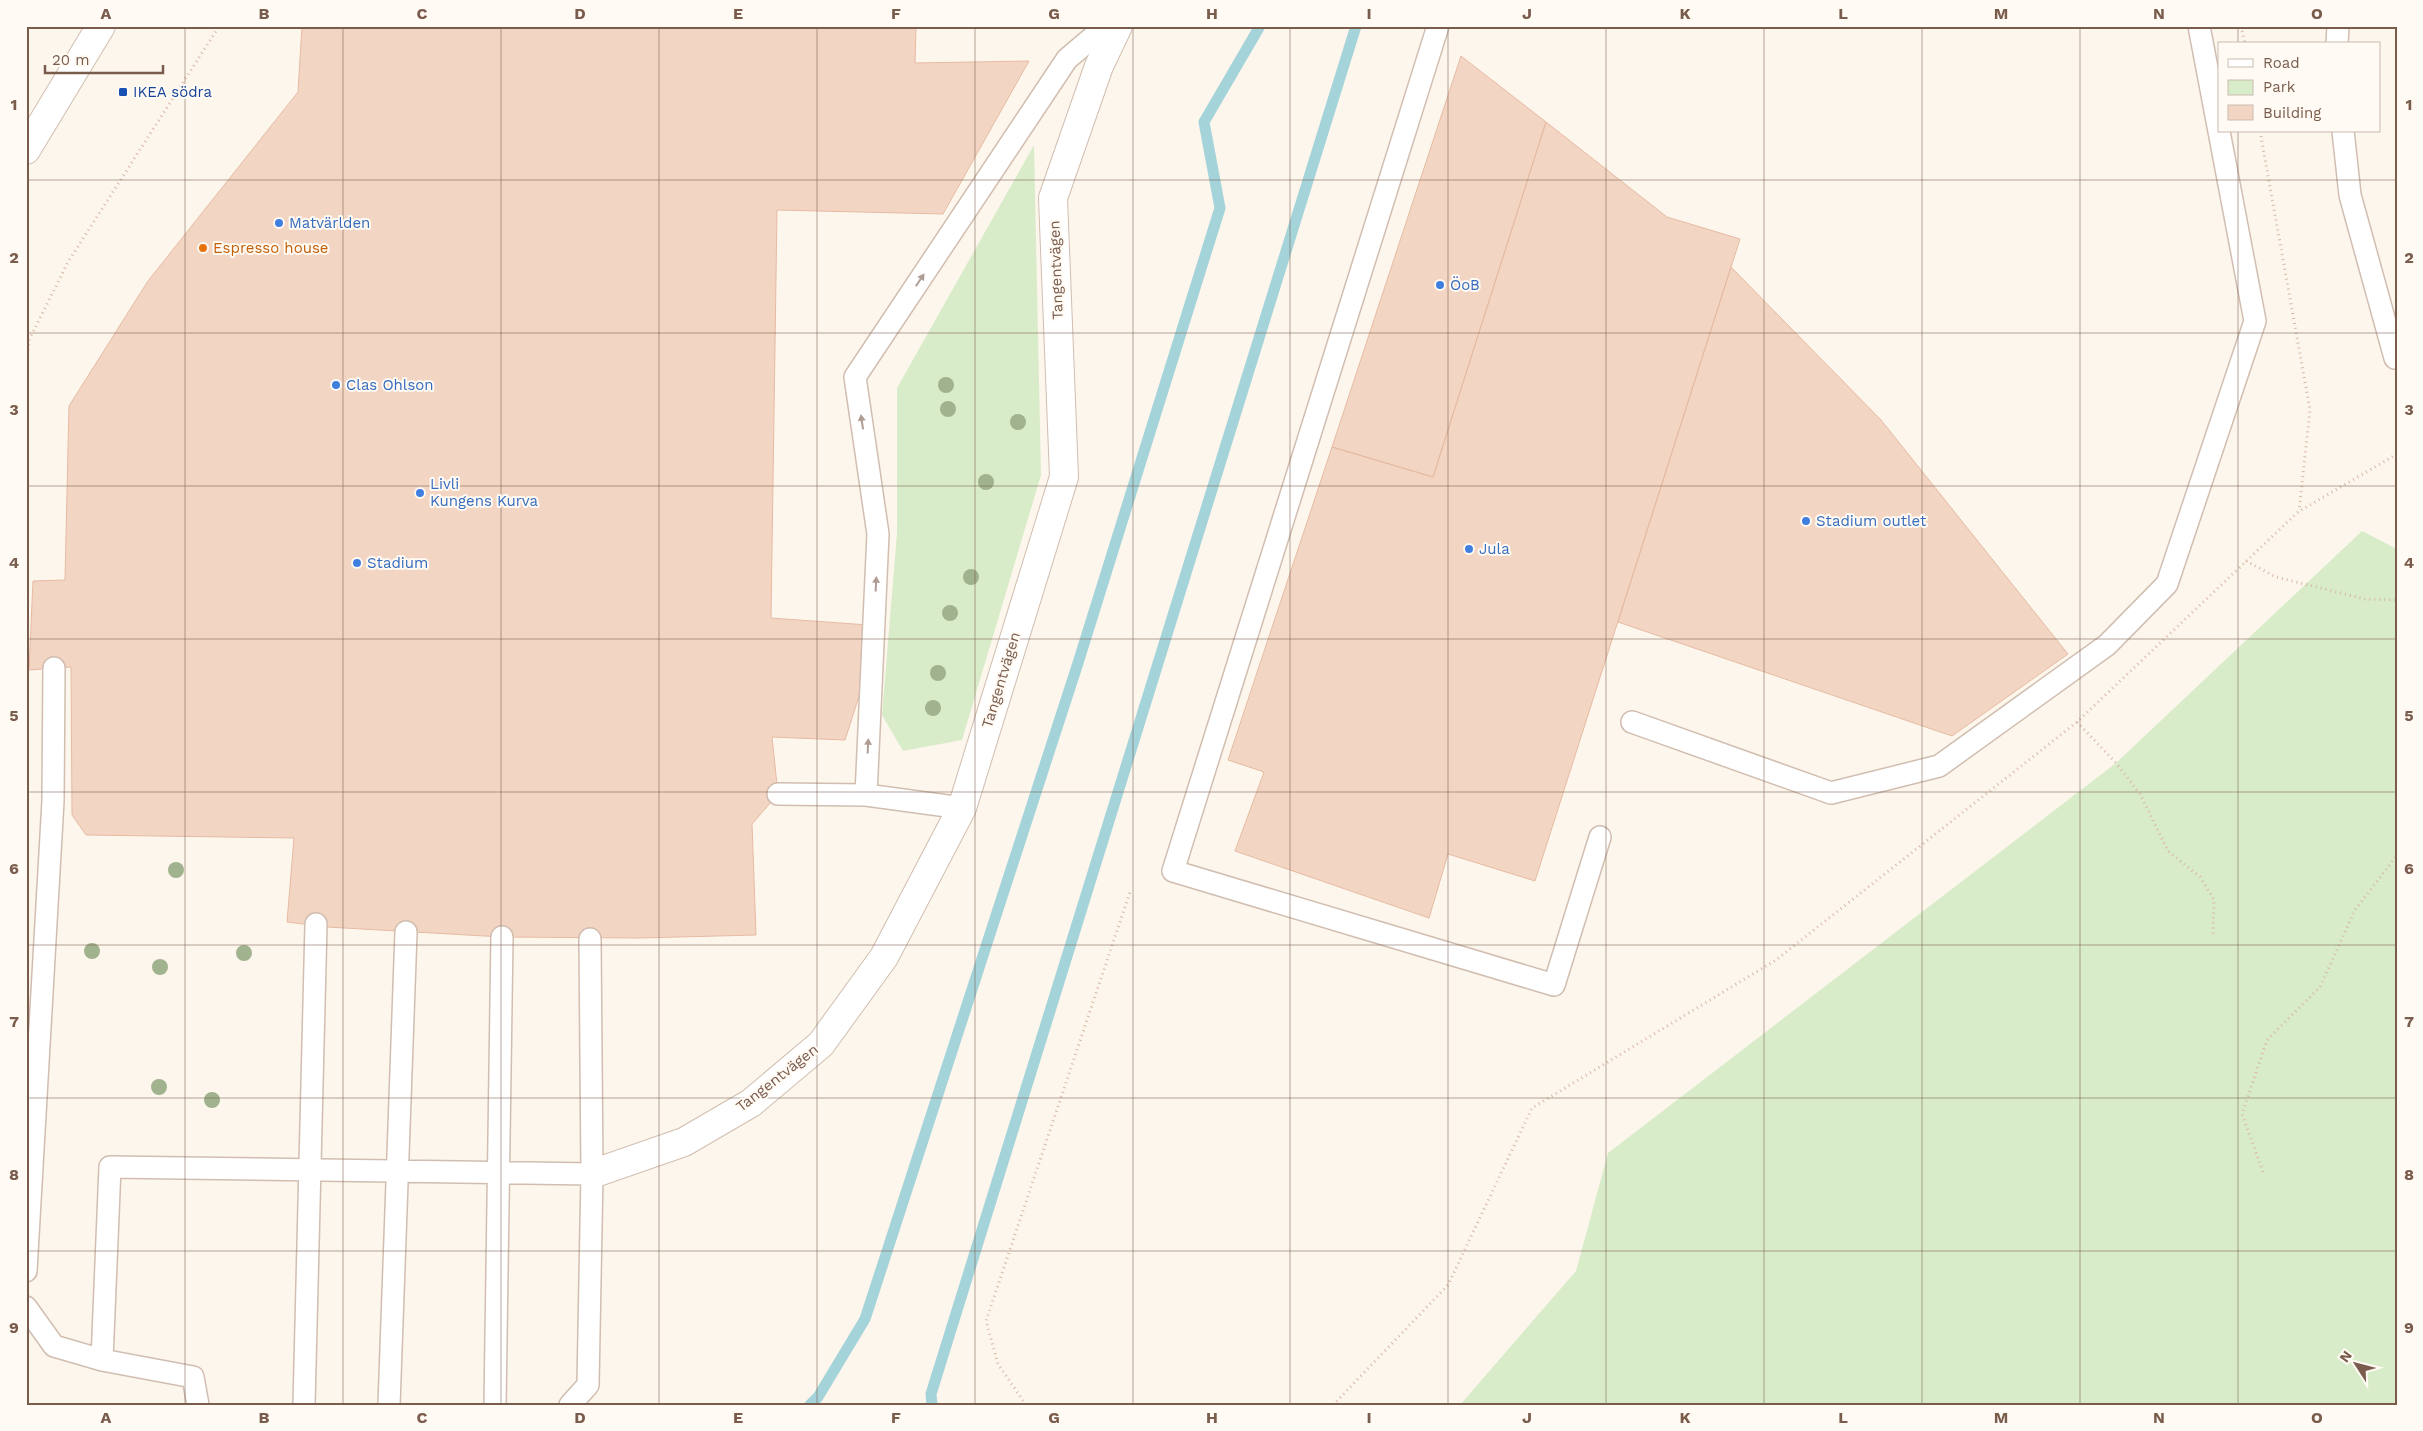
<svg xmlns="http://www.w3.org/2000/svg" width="2423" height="1431" viewBox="0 0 2423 1431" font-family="'Work Sans',sans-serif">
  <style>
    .green { fill: #d8ecc9 }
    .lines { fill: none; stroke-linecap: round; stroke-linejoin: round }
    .stream { stroke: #a5d3da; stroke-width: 11 }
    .building { fill: #f3d5c3; stroke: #e6bba3 }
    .service-casing { stroke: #d1beb0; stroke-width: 24 }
    .minor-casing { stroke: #d1beb0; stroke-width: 30 }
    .path { stroke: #d9b8a5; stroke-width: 3; stroke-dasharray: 1 4; stroke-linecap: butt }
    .service { stroke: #fff; stroke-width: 21 }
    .minor { stroke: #fff; stroke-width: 28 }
    .tree { fill: #a0b28e }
    .oneway { fill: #af9d94 }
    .grid { fill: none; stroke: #7a5c4d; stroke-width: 1; stroke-opacity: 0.55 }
    .transit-dot { fill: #1a4fb4; stroke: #fffaf3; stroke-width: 2 }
    .shop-dot { fill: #3f7fe0; stroke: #fffaf3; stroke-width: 2 }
    .food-dot { fill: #e8710a; stroke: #fffaf3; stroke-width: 2 }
    .labels { text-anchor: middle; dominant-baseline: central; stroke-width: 4; stroke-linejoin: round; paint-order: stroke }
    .transit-label { font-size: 15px; fill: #164399; stroke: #fffaf3; text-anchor: start }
    .shop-label { font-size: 15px; fill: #366cbe; stroke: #fffaf3; text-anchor: start }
    .food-label { font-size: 15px; fill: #c56008; stroke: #fffaf3; text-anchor: start }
    .street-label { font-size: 15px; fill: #7a5c4d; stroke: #fffaf3 }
    .neatline { fill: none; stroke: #7a5c4d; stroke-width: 2 }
    .grid-label { font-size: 16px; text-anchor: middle; font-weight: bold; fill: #7a5c4d }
  </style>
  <rect width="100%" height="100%" fill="#fdf6ec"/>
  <!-- green -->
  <path class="green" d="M1034,145L1041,475L962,740L903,751L882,715L897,533V388Z
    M2362,531L2397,549V1405H1460L1576,1271L1608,1153L2116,763Z"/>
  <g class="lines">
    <!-- stream -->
    <path class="stream" d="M810,1405L818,1397L865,1319L1078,663L1220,208L1204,122L1260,26
      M932,1405L931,1394L1356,26"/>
  </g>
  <!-- building -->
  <path class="building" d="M302,26H916L915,63L1029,61L943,214L777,210L771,618L868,625V668L845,740L772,737L778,794L752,824L756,935L639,938L502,937L327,927L287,922L294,838L86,835L72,815L71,667L29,670L33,581L65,580L69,406L148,281L298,92Z
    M1461,56L1546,122L1433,477L1332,447Z
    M1546,122L1667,217L1740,239L1535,881L1448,854L1429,918L1235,851L1264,772L1228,760L1332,447L1433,477Z
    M1731,267L1881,420L2068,654L1952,736L1618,622Z"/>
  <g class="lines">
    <defs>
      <path id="service" d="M1438,26L1173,871L1554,985L1600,837
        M2337,44L2338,26
        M2343,131L2350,195L2395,358
        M1632,722L1831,793L1939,766L2107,645L2167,584L2255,321L2199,26
        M778,794L866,795L962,808
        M866,795L878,534L855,377L1067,59L1106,26
        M26,1271L53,801L54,668
        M26,1307L54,1346L102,1360L193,1377L198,1405
        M102,1360L110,1167L592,1174
        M304,1405L316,924
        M389,1405L406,932
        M495,1405L502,937
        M570,1405L588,1385L592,1174L590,939"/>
      <path id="minor" d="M26,150L101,26
        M592,1174L684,1142L751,1103L821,1044L884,957L962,808L1064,477L1053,198L1099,66L1118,26"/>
    </defs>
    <!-- service casing -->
    <use href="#service" class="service-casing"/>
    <!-- minor casing -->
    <use href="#minor" class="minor-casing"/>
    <!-- path -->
    <path class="path" d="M2241,26L2245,44
      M2260,131L2310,410L2299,511
      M26,370L29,340L68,262L216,31
      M2246,561L2276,577L2365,599L2397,600
      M2077,722L2116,763L2140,794L2168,851L2200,877L2214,900L2213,934
      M2263,1172L2242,1114L2267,1040L2320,987L2355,910L2395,858L2397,851
      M1026,1405L998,1364L986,1321L1130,892
      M1333,1405L1448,1285L1532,1108L1776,960L2077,722L2298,512L2397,454"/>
    <!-- service -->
    <use href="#service" class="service"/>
    <!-- minor -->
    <use href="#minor" class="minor"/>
  </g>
  <!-- trees -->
  <g class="tree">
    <circle cx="946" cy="385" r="8"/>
    <circle cx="948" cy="409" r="8"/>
    <circle cx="1018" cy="422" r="8"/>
    <circle cx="986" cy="482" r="8"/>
    <circle cx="971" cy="577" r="8"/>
    <circle cx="950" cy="613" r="8"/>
    <circle cx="938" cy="673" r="8"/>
    <circle cx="933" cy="708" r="8"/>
    <circle cx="176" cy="870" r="8"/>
    <circle cx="92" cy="951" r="8"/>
    <circle cx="244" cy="953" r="8"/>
    <circle cx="160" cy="967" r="8"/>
    <circle cx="159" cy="1087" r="8"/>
    <circle cx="212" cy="1100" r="8"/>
  </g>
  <!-- one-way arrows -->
  <defs><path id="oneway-solid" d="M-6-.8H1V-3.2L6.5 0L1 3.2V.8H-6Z" transform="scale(1.25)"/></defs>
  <g class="oneway">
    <use href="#oneway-solid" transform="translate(920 280) rotate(-56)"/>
    <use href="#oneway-solid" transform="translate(862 422) rotate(-98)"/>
    <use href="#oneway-solid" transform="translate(876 584) rotate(-87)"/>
    <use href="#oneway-solid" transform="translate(868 746) rotate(-87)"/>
  </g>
  <!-- grid -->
  <path class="grid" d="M185,26V1405M343,26V1405M501,26V1405M659,26V1405M817,26V1405M975,26V1405M1133,26V1405M1290,26V1405M1448,26V1405M1606,26V1405M1764,26V1405M1922,26V1405M2080,26V1405M2238,26V44M2238,131V1405M26,180H2397M26,333H2397M26,486H2397M26,639H2397M26,792H2397M26,945H2397M26,1098H2397M26,1251H2397"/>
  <!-- markers -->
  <rect class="transit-dot" x="118" y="87" width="10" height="10" rx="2.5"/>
  <g class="shop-dot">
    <circle cx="279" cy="223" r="5"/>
    <circle cx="1440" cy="285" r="5"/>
    <circle cx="336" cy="385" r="5"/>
    <circle cx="420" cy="493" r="5"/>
    <circle cx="1806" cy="521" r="5"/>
    <circle cx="1469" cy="549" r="5"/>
    <circle cx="357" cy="563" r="5"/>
  </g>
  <circle class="food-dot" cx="203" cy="248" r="5"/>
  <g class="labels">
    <!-- transit labels -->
    <g class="transit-label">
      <text x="133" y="92">IKEA södra</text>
    </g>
    <!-- shop labels -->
    <g class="shop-label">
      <text x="289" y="223">Matvärlden</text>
      <text x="1450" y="285">ÖoB</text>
      <text x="346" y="385">Clas Ohlson</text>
      <text x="430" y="484">Livli<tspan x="430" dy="17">Kungens Kurva</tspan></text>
      <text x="1816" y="521">Stadium outlet</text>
      <text x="1479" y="549">Jula</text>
      <text x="367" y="563">Stadium</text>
    </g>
    <!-- food labels -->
    <g class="food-label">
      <text x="213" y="248">Espresso house</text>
    </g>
    <!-- street labels -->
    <g class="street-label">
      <text transform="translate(1056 270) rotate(-92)">Tangentvägen</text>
      <text transform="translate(1001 680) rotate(-73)">Tangentvägen</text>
      <text transform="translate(777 1078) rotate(-38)">Tangentvägen</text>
    </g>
  </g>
  <!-- border -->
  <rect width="2423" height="1431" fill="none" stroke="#fffaf3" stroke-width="55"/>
  <!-- legend -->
  <rect x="2218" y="42" width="162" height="90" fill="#fffaf3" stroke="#cabbb1"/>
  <rect x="2228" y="59" width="25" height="8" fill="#ffffff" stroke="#cabbb1"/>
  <text x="2263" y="68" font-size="15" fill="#7a5c4d">Road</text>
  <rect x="2228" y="80" width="25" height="15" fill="#d8ecc9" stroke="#cabbb1"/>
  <text x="2263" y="92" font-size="15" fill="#7a5c4d">Park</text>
  <rect x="2228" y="105" width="25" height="15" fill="#f3d5c3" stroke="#cabbb1"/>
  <text x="2263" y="118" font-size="15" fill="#7a5c4d">Building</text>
  <!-- north arrow -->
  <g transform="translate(2356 1364) rotate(306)" stroke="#fffaf3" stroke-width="4" paint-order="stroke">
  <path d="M0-4L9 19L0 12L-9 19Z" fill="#7a5c4d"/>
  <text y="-8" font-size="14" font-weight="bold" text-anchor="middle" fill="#7a5c4d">N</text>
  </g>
  <!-- scale -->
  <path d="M45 65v8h118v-8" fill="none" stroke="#7a5c4d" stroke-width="2.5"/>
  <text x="52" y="65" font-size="15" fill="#7a5c4d" stroke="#fffaf3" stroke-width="4" paint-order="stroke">20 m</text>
  <rect x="28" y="28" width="2368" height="1376" class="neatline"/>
  <g class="grid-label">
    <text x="106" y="19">A</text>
    <text x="264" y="19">B</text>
    <text x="422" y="19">C</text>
    <text x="580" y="19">D</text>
    <text x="738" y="19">E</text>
    <text x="896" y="19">F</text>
    <text x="1054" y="19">G</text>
    <text x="1212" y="19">H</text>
    <text x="1369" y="19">I</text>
    <text x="1527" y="19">J</text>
    <text x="1685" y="19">K</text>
    <text x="1843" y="19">L</text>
    <text x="2001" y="19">M</text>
    <text x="2159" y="19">N</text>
    <text x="2317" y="19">O</text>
    <text x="14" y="110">1</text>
    <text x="2409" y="110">1</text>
    <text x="14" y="263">2</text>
    <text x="2409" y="263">2</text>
    <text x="14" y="415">3</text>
    <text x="2409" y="415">3</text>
    <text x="14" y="568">4</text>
    <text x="2409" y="568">4</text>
    <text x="14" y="721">5</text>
    <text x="2409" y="721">5</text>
    <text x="14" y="874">6</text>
    <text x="2409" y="874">6</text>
    <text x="14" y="1027">7</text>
    <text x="2409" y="1027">7</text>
    <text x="14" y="1180">8</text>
    <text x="2409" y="1180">8</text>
    <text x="14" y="1333">9</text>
    <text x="2409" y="1333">9</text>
    <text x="106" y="1423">A</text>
    <text x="264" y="1423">B</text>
    <text x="422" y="1423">C</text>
    <text x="580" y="1423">D</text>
    <text x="738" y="1423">E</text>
    <text x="896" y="1423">F</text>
    <text x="1054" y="1423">G</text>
    <text x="1212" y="1423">H</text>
    <text x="1369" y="1423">I</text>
    <text x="1527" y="1423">J</text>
    <text x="1685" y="1423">K</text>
    <text x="1843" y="1423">L</text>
    <text x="2001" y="1423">M</text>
    <text x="2159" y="1423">N</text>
    <text x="2317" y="1423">O</text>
  </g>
</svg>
